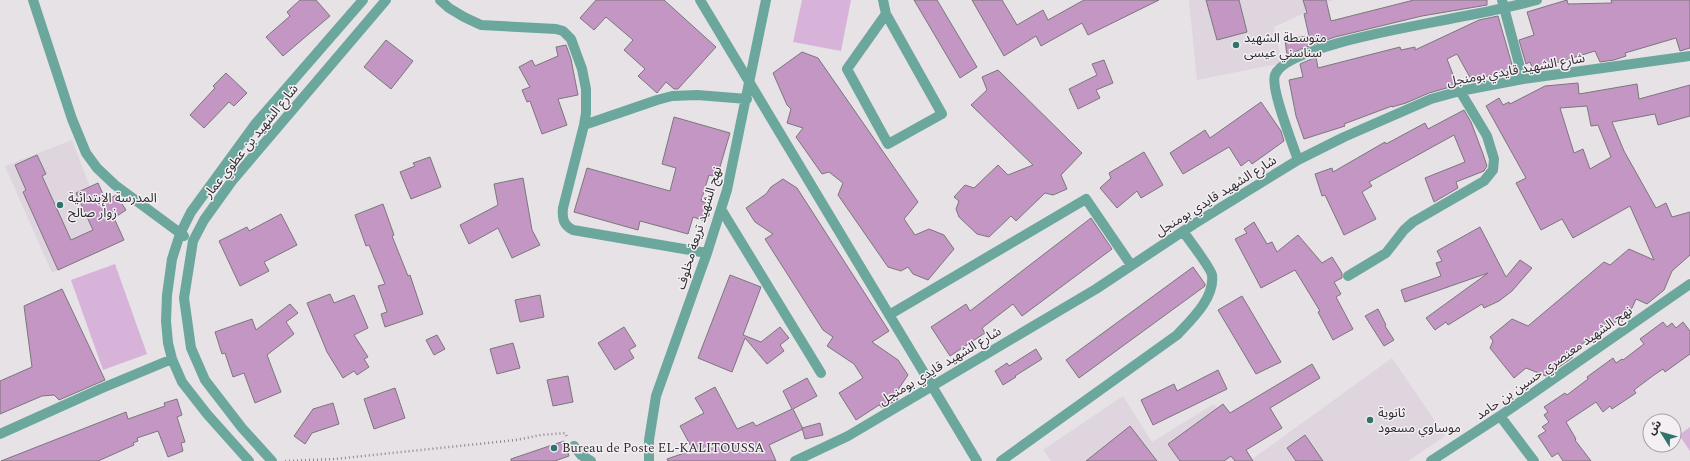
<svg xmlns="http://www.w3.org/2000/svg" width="1690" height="461" viewBox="0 0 1690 461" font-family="Spectral,'Noto Sans Arabic',serif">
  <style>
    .built { fill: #ded5de }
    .garden { fill: #d8b3d9 }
    .building { fill: #c396c4; stroke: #7b777b; fill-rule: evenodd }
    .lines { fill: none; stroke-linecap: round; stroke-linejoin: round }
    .path { stroke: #8a878a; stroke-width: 2.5; stroke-dasharray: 1 3; stroke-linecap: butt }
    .street { stroke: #6ba79c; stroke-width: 10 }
    .poi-dot { fill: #2f746a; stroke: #f3eff3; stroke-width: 1.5 }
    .labels { text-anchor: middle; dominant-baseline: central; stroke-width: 3; stroke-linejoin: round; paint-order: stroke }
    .poi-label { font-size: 13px; fill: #2f2d2f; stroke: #f3eff3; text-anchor: start }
    .street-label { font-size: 13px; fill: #2f2d2f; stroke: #f3eff3 }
  </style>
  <rect width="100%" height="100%" fill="#e6e2e6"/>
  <!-- built -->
  <path class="built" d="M1189,0H1333L1274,27L1282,63L1197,80Z
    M72,140L112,244L52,273L5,166Z
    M1392,358L1445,436L1408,461H1051L1043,450L1123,396L1152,442L1214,404L1251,460Z"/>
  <!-- garden -->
  <path class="garden" d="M802,0H851L841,51L793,42Z
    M115,264L147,354L103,370L71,280Z
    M1690,427V451L1679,435Z"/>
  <!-- building -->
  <path class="building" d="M300,0H316L330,16L283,56L266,37L290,16L287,12Z
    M596,0H664L716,47L678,89H674L666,82L657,93L638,76L645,69L624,50L633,40L606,17L594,30L580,18Z
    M914,0H937L977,67L960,78Z
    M972,0H1002L1017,25L1043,10L1048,20L1084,0H1159L1088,35L1082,23L1041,46L1036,36L1004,56Z
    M1206,0H1239L1247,32L1217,40Z
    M1303,0H1326L1331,21L1414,0H1487V5L1422,16L1335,37L1301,49L1287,56L1285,39L1309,36L1304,14L1307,13Z
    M1567,0L1568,4L1612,3L1611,0H1690V48L1680,51L1676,38L1625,53L1626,56L1614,60L1600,62L1595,51L1533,70L1530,62L1526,64L1519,40L1534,35L1527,12Z
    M1498,16L1513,68L1472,81L1457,54L1447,59L1457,85L1429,93L1406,103L1392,107V106L1344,124L1345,126L1304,139L1296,116L1289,80L1303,77L1300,64L1316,57L1318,68L1400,47L1401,50L1415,47V50L1479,20Z
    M386,40L413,61L391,89L364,67Z
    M566,45L571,59L578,95L558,99L567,125L542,134L530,101L527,102L522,90L530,87L519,67L532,60L535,66L558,56L556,47Z
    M802,52L818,58L918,202L904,219L915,235L929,229L944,235L954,249L928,280L913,274L908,267L901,271L888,267L838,195L843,183L829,172L822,174L796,137L803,128L787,123L791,109L787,105L773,73Z
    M1104,60L1113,83L1096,90L1100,98L1078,109L1069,89L1097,75L1092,64Z
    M998,70L1082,153L1061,175L1067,189L1053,195L1045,193L1016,221L1011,216L989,237L977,234L959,217L956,209L959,201L954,197L965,185L974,188L998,165L1008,175L1033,165L971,105L987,90L982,77Z
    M226,73L247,93L234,106L229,102L204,128L190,115L215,88L213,86Z
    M1578,83L1579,94L1637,84L1639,99L1690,85V116L1658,125L1655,114L1612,122L1624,151L1656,208L1666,203L1672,217L1690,212V255L1672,271L1664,290L1647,304L1636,299L1632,308L1591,343L1586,341L1576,349L1572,358L1546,376L1526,368L1514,378L1490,348L1493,341L1490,337L1512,319L1528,326L1604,262L1610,265L1629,249L1654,260L1630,206L1573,238L1562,219L1541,230L1516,183L1526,178L1486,106L1499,98L1503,105L1509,102L1510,104L1545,86ZM1587,106L1591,126L1598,125L1611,157L1590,169L1583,149L1574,153L1560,108Z
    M1261,102L1281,131L1284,141L1252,164L1249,160L1241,166L1229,147L1183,174L1170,153L1205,130L1210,138Z
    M1464,110L1471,122L1483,154L1487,166L1484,171L1456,182L1458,188L1434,202L1425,178L1465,162L1454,135L1369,182L1372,186L1362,192L1376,219L1344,235L1325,195L1322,196L1315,174L1332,168L1333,172L1385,142L1386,144L1425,123L1428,129Z
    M674,117L730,133L717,177L709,175L701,201L710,204L705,221L693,217L688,234L640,221L638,230L574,212L587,168L670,191L676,168L662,164Z
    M1144,152L1163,185L1141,198L1137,191L1117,208L1100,188L1111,178L1109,173Z
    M37,155L46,174L42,176L71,240L93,230L76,193L98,183L106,201L116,195L126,210L114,218L124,240L58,270L23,192L26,190L15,165Z
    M430,157L441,187L411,199L400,172L415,166L413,163Z
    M523,178L532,230L540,245L512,258L498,228L469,244L460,225L498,205L494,184Z
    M783,179L797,188L889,331L872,342L898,360L908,375L895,394L898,399L883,408L879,405L856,420L839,393L863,378L854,364L827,346L833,337L823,330L765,239L773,234L755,222L746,208L766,194L771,187Z
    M383,204L394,235L392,236L408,276L410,275L423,314L385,327L381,314L387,312L378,286L385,284L369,245L366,246L355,215Z
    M281,214L297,245L264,262L269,271L240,286L219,241L247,227L249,231Z
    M1091,218L1112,249L1022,316L1013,304L982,328L985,333L950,356L931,327L966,304L970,311Z
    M1254,222L1267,244L1272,242L1277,252L1298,235L1322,263L1332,257L1342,273V278L1334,282L1341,294L1336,297L1353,329L1333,340L1318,312L1320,311L1295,270L1261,288L1235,239L1247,233L1244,229Z
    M1480,227L1506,277L1520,260L1532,268L1512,291L1499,301L1484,308L1482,304L1448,325L1446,322L1435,330L1426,318L1488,273L1405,302L1401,290L1441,276L1436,263L1442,261L1437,251Z
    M1193,267L1205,284V286L1079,378L1066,360Z
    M730,275L761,287L743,335L761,342L780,327L789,338L780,345L784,351L767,364L745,338L732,372L698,358Z
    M62,289L105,380L59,400L54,395L42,396L0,414V381L32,367L24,306Z
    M330,294L334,303L354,295L368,328L354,335L368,357L364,359L369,367L357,375L354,371L343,378L327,352L307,303Z
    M540,295L544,317L520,322L515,300Z
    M1242,296L1281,362L1256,374L1218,310Z
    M290,304L298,313L286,322L294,334L267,355L281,392L255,403L244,373L233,377L225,353L222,354L215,332L252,319L256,330Z
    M1378,309L1386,325L1385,326L1394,340L1384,346L1365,316Z
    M1663,322L1667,327L1672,323L1676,328L1683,322L1690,331V354L1665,372L1663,369L1654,375L1634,390L1636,393L1612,409L1610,406L1603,412L1596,402L1566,422L1576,439L1575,440L1591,461H1563L1558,453L1552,457L1538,436L1546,431L1542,427L1549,422L1544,415L1548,412L1544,407L1565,393L1567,395L1588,379L1587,377L1613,358L1616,363L1622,359L1623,360L1644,344L1640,339Z
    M624,327L636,346L629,350L634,358L615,370L598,343Z
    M437,335L445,349L434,355L426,340Z
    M513,343L520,368L497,374L490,349Z
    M1036,349L1042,359L1015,376L1016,377L1003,385L995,371L1007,363L1009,366Z
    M1312,364L1320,378L1270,408L1282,428L1246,450L1253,461H1235L1231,456L1224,461H1180L1168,444L1223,404L1230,413Z
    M1218,370L1227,389L1153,425L1141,400L1174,384L1177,391Z
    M568,376L573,402L553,406L547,380Z
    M807,378L817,396L793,409L803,429L769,445L776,461H668L667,459L693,450L680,426L704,413L695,398L715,387L737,429L753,422L756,426L792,409L783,391Z
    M395,388L405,418L374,429L364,399Z
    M177,399L182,415L177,417L185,442L181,443L183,451L168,457L158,431L137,438L138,441L133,443L134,445L98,461H1L126,412L128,419L165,406L164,403Z
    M333,403L339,424L312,433L305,444L294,436L313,409Z
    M820,423L823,435L805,439L802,428Z
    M1130,426L1157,461H1086Z
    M1305,435L1323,461H1296L1287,448Z
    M564,441L569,456L555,461H511V459Z"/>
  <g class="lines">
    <!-- path -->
    <path class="path" d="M285,461L335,459L516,440L541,435L565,433L567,437"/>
    <!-- street -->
    <path class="street" d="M33,0L72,119L86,153L97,168L115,185L184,236
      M440,0L449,8L464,17L481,25L556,29L563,31L571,39L582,69L586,89V113L584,125L563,208C562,218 563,225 573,230L707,253
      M700,0L977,461
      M883,0L886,14L942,114L888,144L847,69L886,14
      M1502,0L1523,79
      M584,125L657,100L672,96L697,95L747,99
      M1298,160C1293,145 1270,88 1275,75C1285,46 1423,25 1454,18C1482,13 1510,7 1537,0
      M721,209L821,373
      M1348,276L1386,253L1404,230L1413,222L1484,181L1493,170L1494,159L1487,136L1460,91
      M889,315L1086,199L1131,265
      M1500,416L1534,461
      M0,434L100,389L172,359
      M574,446L581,455L591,461
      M249,461L207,414L182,382L172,359L168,343L166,321L167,295L172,259L180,234L191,212L256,123L363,0
      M272,461L242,428L205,380L191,348L184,298L193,241L204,220L232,181L386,0
      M649,461V440L656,396L707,253L727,190L766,0
      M795,461L848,436L1096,289L1194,224L1298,160L1344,137L1431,99L1460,91L1523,79L1690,56
      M1001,461L1177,335C1191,320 1215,298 1212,275C1211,268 1188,239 1183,231
      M1431,461L1500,416L1690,284"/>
  </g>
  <!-- markers -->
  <g class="poi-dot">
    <circle cx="1236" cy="45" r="4"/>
    <circle cx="60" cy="205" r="4"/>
    <circle cx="1370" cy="420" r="4"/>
    <circle cx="554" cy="448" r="4"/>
  </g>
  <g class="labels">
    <!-- poi labels -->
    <g class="poi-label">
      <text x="1244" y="38">متوسطة الشهيد<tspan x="1244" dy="15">سناسني عيسى</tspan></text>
      <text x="68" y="198">المدرسة الإبتدائية<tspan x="68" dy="15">زوار صالح</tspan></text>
      <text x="1378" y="413">ثانوية<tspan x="1378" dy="15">موساوي مسعود</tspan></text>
      <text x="562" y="448">Bureau de Poste EL-KALITOUSSA</text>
    </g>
    <!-- street labels -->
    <g class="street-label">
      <text transform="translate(1516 70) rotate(-10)">شارع الشهيد قايدي بومنجل</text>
      <text transform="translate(251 141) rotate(-51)">شارع الشهيد بن عطوي عمار</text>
      <text transform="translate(1216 196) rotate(-32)">شارع الشهيد قايدي بومنجل</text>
      <text transform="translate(699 228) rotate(-73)">نهج الشهيد تريعة مخلوف</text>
      <text transform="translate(1554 363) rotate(-35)">نهج الشهيد معنصري حسين بن حامد</text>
      <text transform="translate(940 366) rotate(-31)">شارع الشهيد قايدي بومنجل</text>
    </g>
  </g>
  <!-- north arrow -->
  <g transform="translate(1662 433) rotate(307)"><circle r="19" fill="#f3eff3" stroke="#a5a1a5"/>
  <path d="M0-3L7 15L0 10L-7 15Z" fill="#2f746a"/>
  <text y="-6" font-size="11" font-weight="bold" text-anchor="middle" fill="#2f2d2f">ش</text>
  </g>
</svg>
